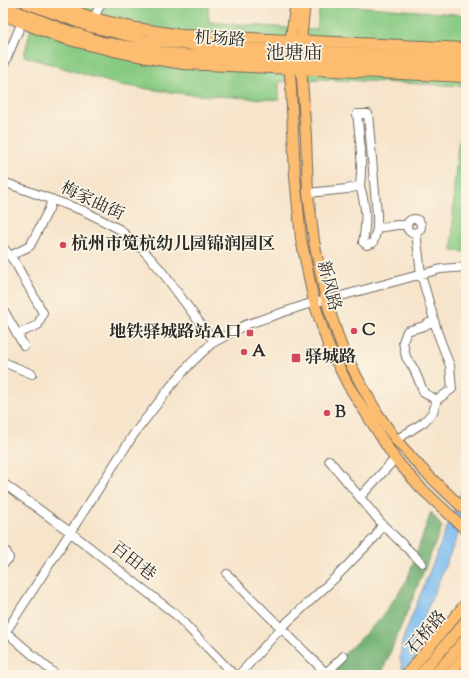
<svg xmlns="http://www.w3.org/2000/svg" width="469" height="678" viewBox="0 0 469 678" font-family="'Sorts Mill Goudy','Noto Serif SC',serif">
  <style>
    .green { fill: #87ca82; stroke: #597a56 }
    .forest { fill: #6dae70; stroke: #4c6c4e }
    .water { fill: #7ebdf2; stroke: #54748e }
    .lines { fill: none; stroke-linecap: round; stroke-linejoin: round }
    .minor-casing { stroke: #726c63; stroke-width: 10 }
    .major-casing { stroke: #726c63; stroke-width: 12 }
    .highway-casing { stroke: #726c63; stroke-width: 12 }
    .minor { stroke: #fff; stroke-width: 8 }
    .major { stroke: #fcbd6f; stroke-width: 10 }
    .highway { stroke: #fcbd6f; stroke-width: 11 }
    .poi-dot { fill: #d1495b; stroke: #fcf5e5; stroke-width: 1.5 }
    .labels { text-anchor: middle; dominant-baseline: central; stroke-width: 3.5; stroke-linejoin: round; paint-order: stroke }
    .street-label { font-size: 17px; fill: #2b2b2b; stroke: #fcf5e5 }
    .poi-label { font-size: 17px; font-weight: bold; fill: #2b2b2b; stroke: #fcf5e5; text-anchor: start }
    .quarter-label { font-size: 19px; fill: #2b2b2b; stroke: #fcf5e5 }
  </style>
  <rect width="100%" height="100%" fill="#fcf5e5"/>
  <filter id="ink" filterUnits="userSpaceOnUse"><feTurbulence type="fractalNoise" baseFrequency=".025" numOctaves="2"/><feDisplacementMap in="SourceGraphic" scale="8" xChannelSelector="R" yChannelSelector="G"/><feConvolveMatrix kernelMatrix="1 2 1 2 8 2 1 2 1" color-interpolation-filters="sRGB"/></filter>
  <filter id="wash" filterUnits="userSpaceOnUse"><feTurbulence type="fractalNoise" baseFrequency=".012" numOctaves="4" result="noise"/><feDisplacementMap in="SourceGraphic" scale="16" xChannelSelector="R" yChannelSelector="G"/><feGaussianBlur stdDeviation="0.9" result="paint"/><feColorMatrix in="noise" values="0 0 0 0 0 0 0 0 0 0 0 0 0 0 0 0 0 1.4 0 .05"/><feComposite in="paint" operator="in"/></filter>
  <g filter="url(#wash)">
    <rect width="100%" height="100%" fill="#f6e4cb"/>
    <!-- green -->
    <path class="green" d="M37,3H208L209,22L317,30L320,3L466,15V86L321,79L279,82V100L186,94L119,85L24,56Z
      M466,121V252L452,251L454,186L458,145Z"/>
    <!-- forest -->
    <path class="forest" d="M431,512L442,527L381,675H323L382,617L407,580Z"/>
    <!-- water -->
    <path class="water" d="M466,480V515L412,646L419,675H404L400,658L402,641Z"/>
  </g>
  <g filter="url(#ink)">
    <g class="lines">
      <defs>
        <path id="minor" d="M94,18L101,3
          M3,67L22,22V18
          M3,182L84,211L119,229L143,250L160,269L214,342
          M308,193L347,189L360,186C366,207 367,220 363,242L367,245L373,243L377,229V214L368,114H357C360,138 363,161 360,186
          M407 226a7 7 0 1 1 14 0a7 7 0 1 1-14 0Z
          M377,228L397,225H407
          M3,247L16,264L43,313L38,325L17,334
          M10,256L30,246L49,209L52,199
          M3,309L24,346
          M434,320L424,326L407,331L403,342L406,357L414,369L424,393L437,400
          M3,362L32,374
          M396,440L424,422L433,412L437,400L452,389L450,366L438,334L421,274L416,232
          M329,460L382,524L422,563
          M3,483L70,532L175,614L234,675
          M360,497L395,459
          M3,549L6,551L9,558L3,564
          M227,574L326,673L344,656
          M6,632L56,675
          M3,636L134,434L171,386L191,363L211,344L245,325L314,302L326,300L441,269L466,267
          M239,675L281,628L336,577L376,536L382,524"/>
        <path id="major" d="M26,3L91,27L146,40L202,46L466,58
          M53,3L94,18L136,28L182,35L466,48
          M296,3L289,49V59L291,87L295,176L301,239L314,302L328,345L348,385L395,459L421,488L466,530
          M305,3L300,50L306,137L308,193L314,241L326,300L341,345L358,379L378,414L396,440L425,472L466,511
          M3,6L60,28L102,42L161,52L186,55L466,68
          M3,15C24,23 45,33 66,39C105,50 143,58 183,64L466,77
          M406,675L466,603
          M449,675L466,655"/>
        <path id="highway" d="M420,675L466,621
          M435,675L466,639"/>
      </defs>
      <!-- minor casing -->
      <use href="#minor" class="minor-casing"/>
      <!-- major casing -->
      <use href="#major" class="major-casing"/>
      <!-- highway casing -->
      <use href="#highway" class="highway-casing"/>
      <!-- minor -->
      <use href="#minor" class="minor"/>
      <!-- major -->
      <use href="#major" class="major"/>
      <!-- highway -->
      <use href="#highway" class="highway"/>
    </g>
  </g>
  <!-- markers -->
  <g class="poi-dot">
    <circle cx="63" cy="245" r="4"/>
    <circle cx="354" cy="331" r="4"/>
    <rect x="246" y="329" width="8" height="8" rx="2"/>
    <circle cx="244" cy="352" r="4"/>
    <rect x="291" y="353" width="10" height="10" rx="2"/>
    <circle cx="327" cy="413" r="4"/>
  </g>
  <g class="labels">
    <!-- street labels -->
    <g class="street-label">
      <text transform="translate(220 40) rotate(3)">机场路</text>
      <text transform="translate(92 202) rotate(25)">梅家曲街</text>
      <text transform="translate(328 286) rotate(76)">新风路</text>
      <text transform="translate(133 562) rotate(38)">百田巷</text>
      <text transform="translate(427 633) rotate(-49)">石桥路</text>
    </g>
    <!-- poi labels -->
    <g class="poi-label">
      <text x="71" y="245">杭州市笕杭幼儿园锦润园区</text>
      <text x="362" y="331">C</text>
      <text x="242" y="333" text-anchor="end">地铁驿城路站A口</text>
      <text x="252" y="352">A</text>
      <text x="305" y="358">驿城路</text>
      <text x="335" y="413">B</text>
    </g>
    <!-- quarter labels -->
    <g class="quarter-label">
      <text x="294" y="54">池塘庙</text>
    </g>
  </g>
  <!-- margin -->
  <rect width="469" height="678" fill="none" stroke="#fcf5e5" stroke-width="16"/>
</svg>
